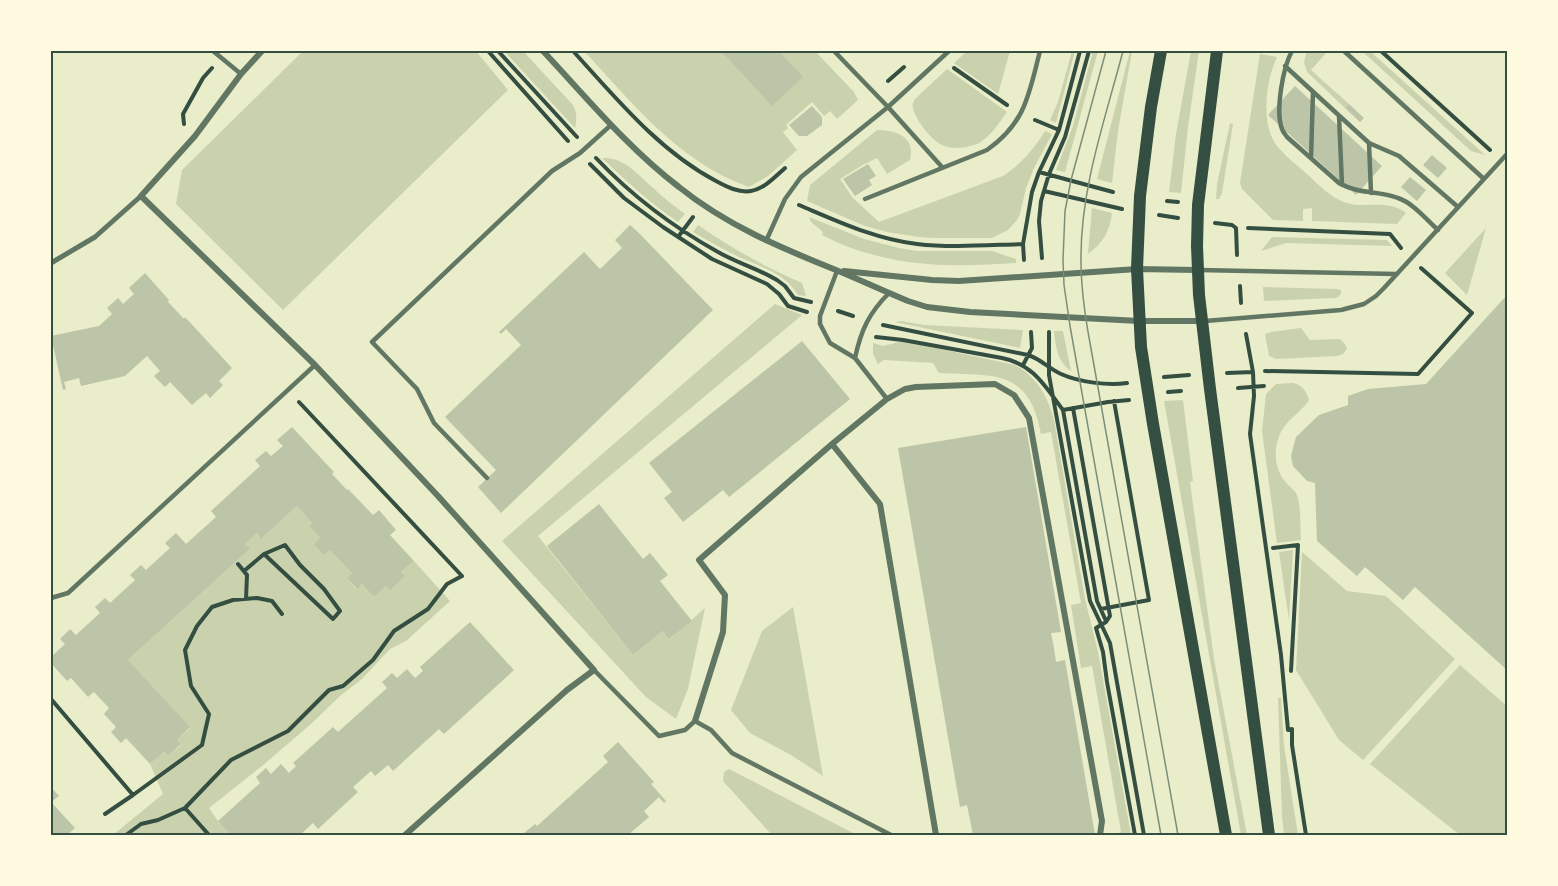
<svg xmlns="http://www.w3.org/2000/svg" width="1558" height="886" viewBox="0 0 1558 886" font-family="'DejaVu Sans',sans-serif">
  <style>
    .green { fill: #cad2ad }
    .building { fill: #bcc5a7 }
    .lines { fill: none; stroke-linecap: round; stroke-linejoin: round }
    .path { stroke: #344e41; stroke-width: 4 }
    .service { stroke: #617663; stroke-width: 4.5 }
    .pedestrian { stroke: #617663; stroke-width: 5 }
    .minor { stroke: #617663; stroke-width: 6 }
    .secondary { stroke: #344e41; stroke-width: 12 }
    .tram { stroke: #7c8e77; stroke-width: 1.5 }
    .neatline { fill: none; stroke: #344e41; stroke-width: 2 }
  </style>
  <rect width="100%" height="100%" fill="#e9edc9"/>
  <!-- green -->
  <path class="green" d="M303,51H476L508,90L283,310L176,204L182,170Z
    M504,51H523L573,105C577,112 577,120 575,128Z
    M584,51H815L854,92L858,100L837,119L830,111L824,116L812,102L786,125L788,128L783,132L797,150L768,176L749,187C680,163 632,103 584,51Z
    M967,51H1010L998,94L954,63Z
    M1072,51H1075L1056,123L1050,120L1058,102Z
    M1093,51H1098L1065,172L1056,170L1073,126Z
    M1130,51H1132L1118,131L1112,183L1097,179Z
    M1191,51H1199L1188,127L1181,193L1169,192L1176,134Z
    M1307,51H1325L1326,53L1311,70L1349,104L1345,108L1307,72L1304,62Z
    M1362,51H1370L1485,155L1471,151Z
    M1260,54L1277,57C1266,80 1260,124 1277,146C1285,156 1297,165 1307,174C1318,184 1330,197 1344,202C1364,210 1387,198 1406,213L1397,224L1312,221V208L1303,209V221L1273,220L1242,189L1240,183Z
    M947,69L1007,112C999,123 991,136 979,143C969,148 952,150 942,145C931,140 915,119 913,108C912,104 913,103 915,99Z
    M1230,123L1233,124L1222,193L1219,199H1216L1217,184Z
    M877,130C895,130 916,136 910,160L887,174L877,158L867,163H866L840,179L853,198L879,222L1003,176C1020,165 1034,149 1045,131L1052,134L1034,168L1026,188L1020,214L1017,220L1008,230L992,238H934L919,237L887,232L865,226L807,201L810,185Z
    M602,158C624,157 636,173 651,186C661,196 673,205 685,214L678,222C650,203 626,181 602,158Z
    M1092,208L1112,213C1110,231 1103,243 1088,254Z
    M809,217L864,239L899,248L917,251H992L1016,259V263C993,264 970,266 947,265C904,264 860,255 822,235L823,232L811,222Z
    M698,225C731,248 765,267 802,283L806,296L798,295C785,273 761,267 739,257C723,249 708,241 693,232Z
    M1486,228L1467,295L1445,273Z
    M1272,237L1387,240L1392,246L1286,243L1261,251Z
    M1263,287L1337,289L1341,290V294L1338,297L1335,298L1264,301Z
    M775,304L802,315L538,536L633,655L663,631L670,639L705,608L688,689L676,719L646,697L502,541Z
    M901,321L924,325L1023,330L1020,348L895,322Z
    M1301,328L1310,340L1340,339L1345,344L1347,349L1343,354L1337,356L1276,359L1269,356L1265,334L1271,332Z
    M1054,331H1063L1071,371C1057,361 1056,347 1054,331Z
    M903,341L1015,365C1037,377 1048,397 1054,420L1085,599L1098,652L1131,835H1119L1118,833L1121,832L1092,666L1081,668L1071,605L1081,603L1051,432L1041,434C1029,368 993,376 939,373L933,363L884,360L878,364L873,354V343L883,346Z
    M1293,383C1303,385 1306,391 1309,400C1302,411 1291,417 1284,427C1273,442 1273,466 1284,480C1288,486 1297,491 1298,498C1301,510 1300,528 1301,540L1277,543L1262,431L1266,394L1276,384Z
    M1183,400L1193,481L1190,482L1214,659L1247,835H1241L1164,401Z
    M297,506L312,523L309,526L352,573L347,578L356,589L362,584L374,597L386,586L404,575L401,572L414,561L450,601L406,641L390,649L361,680L341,695L311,724L262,766L209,808L218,821L231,835H113L163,794L150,764L164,752L168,756L181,745L177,740L190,728L128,660L249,550L245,544L257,533L262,538Z
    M1293,550L1289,620L1279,552Z
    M1302,552L1347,591L1386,596L1455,659L1363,760L1339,740L1296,670Z
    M793,607L823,776L791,755L750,733L731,710L762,631Z
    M1460,665L1507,706V835H1460L1370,764Z
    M1278,698H1281L1284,746L1298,835H1284L1282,816Z
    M729,769L857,835H772L723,781L724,772Z"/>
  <!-- building -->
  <path class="building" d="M721,51H779L803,77L772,106Z
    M1295,86L1382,166L1356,195L1268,115Z
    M1349,104L1364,118L1360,122L1345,108Z
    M812,106L822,117V125L807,136H799L789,125Z
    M1432,155L1447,168L1438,178L1423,165Z
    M868,164L876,176L869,180L872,185L855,196L843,179Z
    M1410,177L1426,190L1417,201L1401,187Z
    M630,225L639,233L713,310L501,513L478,487L496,470L445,417L521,345L506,329L501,334L499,332L584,252L600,269L622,248L615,240Z
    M145,273L169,300L168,302L184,319L185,317L232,368L219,381L223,385L210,398L206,393L192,405L170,382L165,387L154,376L160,371L147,356L125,376L81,386L79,378L64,382L66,389L63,390L51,336L99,326L112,314L107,308L118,298L123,304L134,294L129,288Z
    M1507,295V670L1415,587L1403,600L1365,567L1357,576L1317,541L1315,483L1307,481L1293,466L1291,456L1296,437L1319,415L1348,405V396L1368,389L1426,384Z
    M802,341L850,399L729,497L723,490L683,522L664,498L672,492L649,463Z
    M292,427L334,472L332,474L347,490L348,489L373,515L379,510L396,530L390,535L414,561L401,572L405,576L390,590L386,586L374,597L362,584L357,589L347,578L352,573L330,550L324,555L314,544L320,538L309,526L312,523L297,506L261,539L257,533L245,544L250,549L128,660L190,727L177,740L181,744L168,756L164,752L150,764L126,738L121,743L111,732L116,727L104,714L109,708L94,692L88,697L71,678L67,681L51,663V657L65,644L60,639L70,629L76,635L100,613L95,607L105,598L110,603L135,580L130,575L141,565L146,570L170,548L165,543L176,533L186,544L216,517L211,511L260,466L255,460L266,451L271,456L283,446L277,440Z
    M1026,427L1061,632L1051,633L1054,648L1056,662L1065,660L1095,835H973L967,805L960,807L898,448Z
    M599,504L643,559L650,553L668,575L660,581L692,621L669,639L663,631L633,655L547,546Z
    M470,622L514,670L444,734L439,729L393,771L388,765L375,776L371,771L353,787L358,792L318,829L313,823L300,835H231L218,821L260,783L256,777L266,768L271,774L281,764L289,773L296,766L293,763L333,727L338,732L387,688L382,682L392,673L397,678L407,669L415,678L423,671L420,667Z
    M618,742L654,782L651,784L666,801L664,803L659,797L644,811L649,817L628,835H622L620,833L618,835H526L524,833L535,824L537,826L608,762L603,756Z
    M51,787L59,796L51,802L75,828L67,835H51Z"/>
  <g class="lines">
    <!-- path -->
    <path class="path" d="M488,51L568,141
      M498,51L577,137
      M573,51C616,98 659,151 716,181C727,187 739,193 751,191C764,189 776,176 785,168
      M1381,51L1490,150
      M954,68L1007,105
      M888,81L904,67
      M1035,120L1059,130
      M184,124L183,114L203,78L212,68
      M596,158C631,195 673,227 718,252C737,263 759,269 777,280L785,286L794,298L811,302
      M590,164L624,198L663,227L712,259L767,284L779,294L788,306L807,312
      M1039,172L1113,192
      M1044,191L1122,209
      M1167,201L1178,202
      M799,205C837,221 875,239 917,244C951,248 988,245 1023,244
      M1159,215L1178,218
      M1215,223L1232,225L1236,228L1237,255
      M1248,228L1390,234L1401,248
      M678,237L693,217
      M1042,258L1039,221L1041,201L1049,174L1065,137L1089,51
      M1024,260L1023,244L1032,192L1039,172L1059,130L1080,51
      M1240,286L1241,303
      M838,311L853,316
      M883,325L1028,355C1041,359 1049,369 1061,374C1079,382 1108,386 1127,383
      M1049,332V375L1090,601L1110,643L1144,835
      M876,337L903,340L1002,358C1033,364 1045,386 1063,410L1108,402L1129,400
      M1023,365L1032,348L1031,332
      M1265,371L1418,374L1472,313L1421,268
      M1253,372L1254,396L1250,434L1281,655L1288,730L1292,729V745L1306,835
      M1227,373L1253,372L1246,334
      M1164,377L1189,375
      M1238,388L1264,386
      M1168,392L1181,391
      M1073,408L1110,616L1106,622L1096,628L1103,652L1107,682L1135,835
      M1063,410L1097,601L1106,621
      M1273,548L1298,545L1291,671
      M238,564L247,575L246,599
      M244,571L264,554L333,619L340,611L324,589L300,565L285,545L264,554
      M1101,609L1149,600L1114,401
      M51,699L133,795L202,745L209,714L191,686L185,650L197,626L212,607L233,600L257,598L272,601L282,614
      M185,808L209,835
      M105,814L133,795
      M126,835L141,824L158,820L185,808L231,760L288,731L329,690L343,686L373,660L394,631L428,609L447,584L462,576L299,402"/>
    <!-- service -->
    <path class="service" d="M213,51L241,74
      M834,51L888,107L949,51
      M1292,51C1283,67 1275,111 1282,129C1283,132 1285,134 1287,137L1339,183C1360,195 1377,190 1398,198C1413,203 1426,219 1438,230
      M1344,51L1484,179
      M1285,66L1369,143L1399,156L1458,207
      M1339,116L1342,185
      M1369,143L1371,193
      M1311,158L1313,92
      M865,199L987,150C1026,123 1029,93 1040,51
      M766,241L785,199L801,177L888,107L942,167
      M1199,270L1397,274
      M837,271L820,316V324L830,343L855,358L887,399
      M1205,321L1341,310L1364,304L1376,296L1384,288L1507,154
      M855,358C861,330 869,313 889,293
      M487,478L434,423L417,389L372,342L552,171L580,153L611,125
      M51,598L68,593L315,365
      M594,670L659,736L685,730L695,721L711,730L732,753L891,835"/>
    <!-- pedestrian -->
    <path class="pedestrian" d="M51,263L95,237L141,196"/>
    <!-- minor -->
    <path class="minor" d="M262,51L241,74L195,136L141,196L315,365L438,496L594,670L567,690L405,835
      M543,51C587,98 628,148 679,187C726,225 781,248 836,270C860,280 884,291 908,301L927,307L970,312L1139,321H1202
      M844,271L932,280L959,281L1137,269L1197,270
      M695,721L723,632L725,595L699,560L832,444
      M936,835L880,504L832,444L887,399L905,389L916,387L995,384L1014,395L1029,418L1102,821L1100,835"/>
    <!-- secondary -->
    <path class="secondary" d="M1161,51L1151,107L1140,196L1137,269L1141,347L1153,424L1226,835
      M1217,51L1198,205L1197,246L1199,295L1210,389L1269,835"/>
    <!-- tram -->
    <path class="tram" d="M1106,51L1071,180L1065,211L1063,260L1064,285L1070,326L1161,835
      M1123,51C1105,120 1080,189 1081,261C1081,289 1085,316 1090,343L1178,835"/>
  </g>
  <!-- border -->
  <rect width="1558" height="886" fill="none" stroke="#fefae0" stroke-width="105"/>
  <rect x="52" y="52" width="1454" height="782" class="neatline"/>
</svg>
